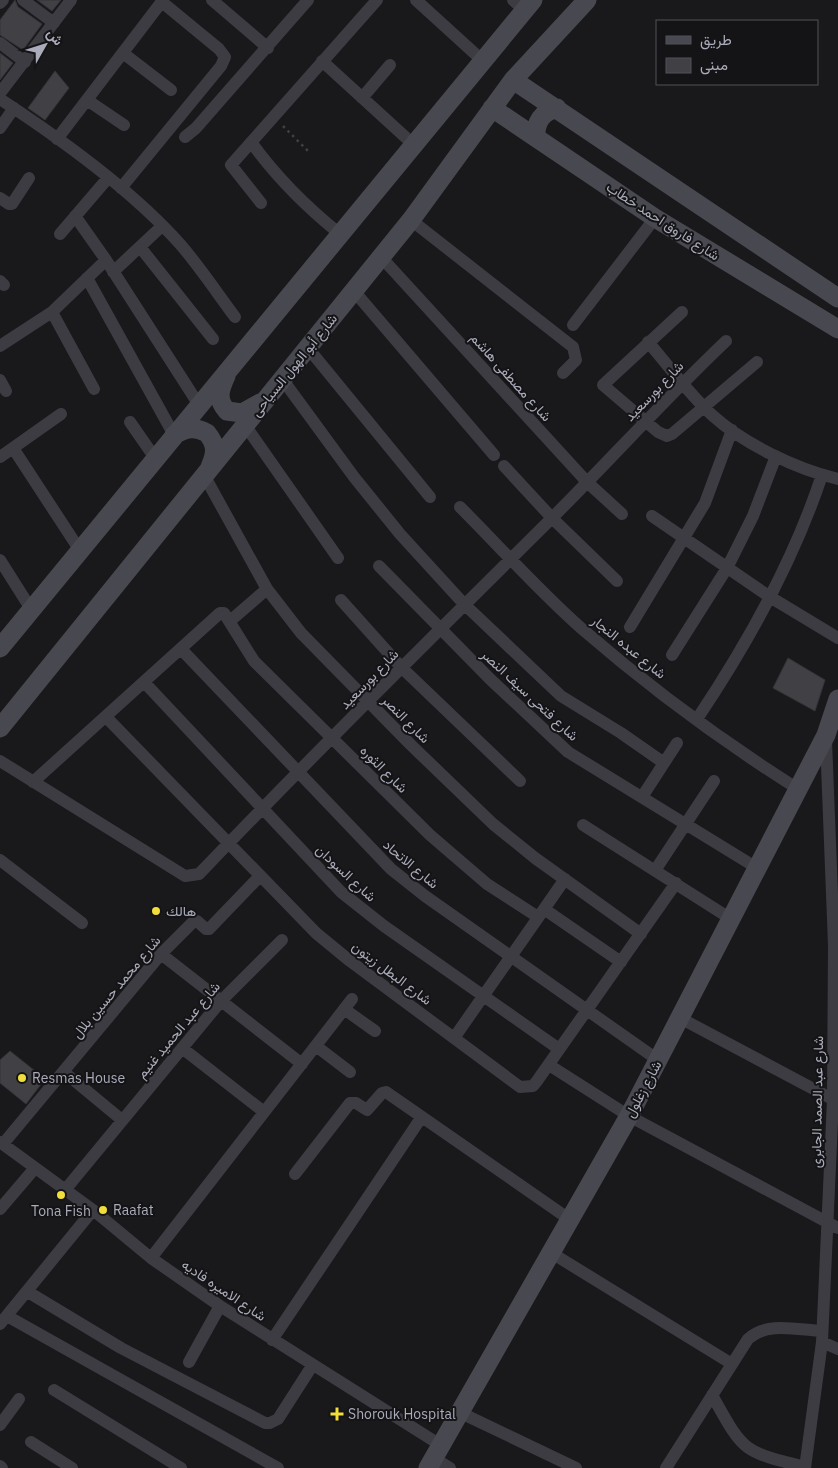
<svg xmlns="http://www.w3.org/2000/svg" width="838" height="1468" viewBox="0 0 838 1468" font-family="'IBM Plex Sans',Vazirmatn,sans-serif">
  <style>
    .building { fill: #414045; stroke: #343337 }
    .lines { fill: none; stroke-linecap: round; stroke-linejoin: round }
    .path { stroke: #404047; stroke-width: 2.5; stroke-dasharray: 2.5 4; stroke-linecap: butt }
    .street { stroke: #3c3c42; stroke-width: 12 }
    .secondary { stroke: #484850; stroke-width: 19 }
    .poi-dot { fill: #f1de3b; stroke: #141416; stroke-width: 2 }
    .labels { text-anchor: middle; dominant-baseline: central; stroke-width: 4; stroke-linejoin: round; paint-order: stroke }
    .street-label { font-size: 14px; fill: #abacbb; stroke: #141416 }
    .poi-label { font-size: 14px; fill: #abacbb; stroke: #141416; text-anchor: start }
  </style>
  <rect width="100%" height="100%" fill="#19191b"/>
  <!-- building -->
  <path class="building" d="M15,0L18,7L42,24L23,50L0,35V20Z
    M37,0H61L52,11Z
    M0,53L13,63L0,80Z
    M55,71L69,88L45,120L28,108Z
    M788,658L825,680L815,711L773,688Z
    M10,1051L45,1079L26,1104L0,1083V1060Z"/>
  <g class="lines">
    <!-- path -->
    <path class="path" d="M283,126L308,151"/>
    <!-- street -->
    <path class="street" d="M23,0L54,23
      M212,0L268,48
      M416,0L483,61
      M513,0L524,10
      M0,3L3,0
      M0,43L25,62
      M123,53L171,90
      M322,61L414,145
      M0,93L71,0
      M362,98L390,65
      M0,99C61,139 132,190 180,244C200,267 217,293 235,317
      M87,100L124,125
      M0,128L14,108
      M185,137L196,128L308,0
      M57,139L163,0
      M251,142C277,178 305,206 340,234
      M121,188L221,66L225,57L219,49L162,2
      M0,198L9,204H12L29,178
      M261,203L231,165L377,0
      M75,216L106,260L199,405
      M411,220L573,347L576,360L563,373
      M60,234L108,178
      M140,247L213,339
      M381,257L587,482L622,514
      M113,272L162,226
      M87,278L174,435
      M0,281L4,285
      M354,291L494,455
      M52,312L94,389
      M682,312L603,385L658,432L667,436L672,434L757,362
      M573,325L655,218
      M648,342C669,366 688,393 712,415C744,444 796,469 838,479
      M0,346L52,312L106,260
      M308,348L430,497
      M0,380L6,391
      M283,380L354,477L400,534L464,604L561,696L621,733L664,763
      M130,422L155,458
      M245,425L338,558
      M13,448L79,549
      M0,457L61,414
      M504,466L552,518L617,581
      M204,475L267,589L301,633L411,745L493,824L535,858L641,934
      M460,507C500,547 539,591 581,628C649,687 722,741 798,789
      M652,516L770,597L838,638
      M0,560L31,609
      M379,566L490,679L568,752L757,868
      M341,600L401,667L520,781
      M230,621L267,589
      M630,627L705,503L732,430
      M181,649L391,869L425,896L658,1060
      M672,655L727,568L753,516L776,456
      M144,682L341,892L384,926L559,1049
      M106,717L316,933L350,961L520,1087L533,1086L537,1081L676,883
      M697,719C748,643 793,563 822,475
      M0,761L185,876L199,874C314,754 433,636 552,518C610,460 666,398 726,341
      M33,782L220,613H224L254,661L430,835L487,884L538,917
      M642,797L677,743
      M583,825L731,919
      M0,860L82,923
      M656,869L714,781
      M544,909L621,962
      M161,954L302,1064
      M344,1009L375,1031
      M680,1018L838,1102
      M454,1038L565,879
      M316,1046L350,1072
      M182,1048L264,1112
      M549,1065L629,1116L838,1228
      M64,1072L122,1120
      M0,1142L93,1210L151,1258L220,1306L442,1446
      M3,1144L161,954L193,922L197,921L206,929H209L260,876
      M295,1174L350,1103H356L367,1110L382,1093L386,1092L569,1219
      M65,1190L221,1001L282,940
      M0,1209L35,1168
      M550,1252L732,1364
      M151,1258L352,999
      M28,1292L121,1348L265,1423H270L278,1419L312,1366
      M7,1316L278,1468
      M0,1324L93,1210
      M272,1340L421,1118
      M822,1342L838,1349
      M189,1362L220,1306
      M54,1390L181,1468
      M712,1395C744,1452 741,1451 805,1467
      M461,1413L576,1468
      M0,1425L19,1399
      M31,1442L72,1468
      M434,1458L450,1468
      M0,1466L2,1468
      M666,1468L748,1339C767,1321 798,1330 822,1331
      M805,1468L822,1342L833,1100L834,945L826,740"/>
    <!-- secondary -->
    <path class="secondary" d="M513,80L838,298
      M492,108L655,218L838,329
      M536,138C535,122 542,112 557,108
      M226,376C220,389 216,399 227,411L242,413L260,403
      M174,435C186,428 194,426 207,433C217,445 216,453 210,467
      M0,648L533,0
      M0,728L411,220L513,80L587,0
      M428,1468L629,1116L826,735L838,699"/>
  </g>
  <!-- markers -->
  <g class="poi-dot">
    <circle cx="156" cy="911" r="5"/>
    <circle cx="22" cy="1078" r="5"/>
    <circle cx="61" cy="1195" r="5"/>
    <circle cx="103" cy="1210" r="5"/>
    <path d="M334.5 1406.5h5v5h5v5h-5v5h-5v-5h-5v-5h5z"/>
  </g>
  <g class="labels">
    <!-- street labels -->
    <g class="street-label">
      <text transform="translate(663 221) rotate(33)">شارع فاروق احمد خطاب</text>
      <text transform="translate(294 365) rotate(-51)">شارع أبو الهول السياحى</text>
      <text transform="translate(511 377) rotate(48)">شارع مصطفى هاشم</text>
      <text transform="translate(654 391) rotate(-46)">شارع بورسعيد</text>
      <text transform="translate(629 647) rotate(39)">شارع عبده النجار</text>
      <text transform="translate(369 679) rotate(-46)">شارع بورسعيد</text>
      <text transform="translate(530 695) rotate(43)">شارع فتحى سيف النصر</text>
      <text transform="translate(406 719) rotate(45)">شارع النصر</text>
      <text transform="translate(384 769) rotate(45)">شارع الثوره</text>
      <text transform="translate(411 864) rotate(40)">شارع الاتحاد</text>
      <text transform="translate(346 873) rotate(43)">شارع السودان</text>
      <text transform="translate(392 973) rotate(37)">شارع البطل زيتون</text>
      <text transform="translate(116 987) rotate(-50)">شارع محمد حسين بلال</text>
      <text transform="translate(178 1030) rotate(-50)">شارع عبد الحميد غنيم</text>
      <text transform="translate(643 1089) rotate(-62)">شارع زغلول</text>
      <text transform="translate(817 1102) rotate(-89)">شارع عبد الصمد الجابرى</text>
      <text transform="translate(224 1290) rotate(34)">شارع الاميره فاديه</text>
    </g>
    <!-- poi labels -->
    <g class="poi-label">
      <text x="166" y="911">هالك</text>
      <text x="32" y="1078">Resmas House</text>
      <text x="113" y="1210">Raafat</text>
      <text x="61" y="1211" text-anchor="middle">Tona Fish</text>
      <text x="348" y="1414">Shorouk Hospital</text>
    </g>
  </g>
  <!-- legend -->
  <rect x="656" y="20" width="162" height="65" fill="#141416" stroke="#505158"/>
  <rect x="666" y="36" width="25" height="8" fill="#484850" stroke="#505158"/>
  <text x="700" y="45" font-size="15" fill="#abacbb">طريق</text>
  <rect x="666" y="58" width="25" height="15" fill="#414045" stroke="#505158"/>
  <text x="700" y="70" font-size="15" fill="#abacbb">مبنى</text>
  <!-- north arrow -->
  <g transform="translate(45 45) rotate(51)" stroke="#141416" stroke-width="4" paint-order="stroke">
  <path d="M0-4L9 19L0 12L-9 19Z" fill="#abacbb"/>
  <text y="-8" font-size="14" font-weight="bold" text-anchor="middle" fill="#abacbb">ش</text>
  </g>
</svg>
